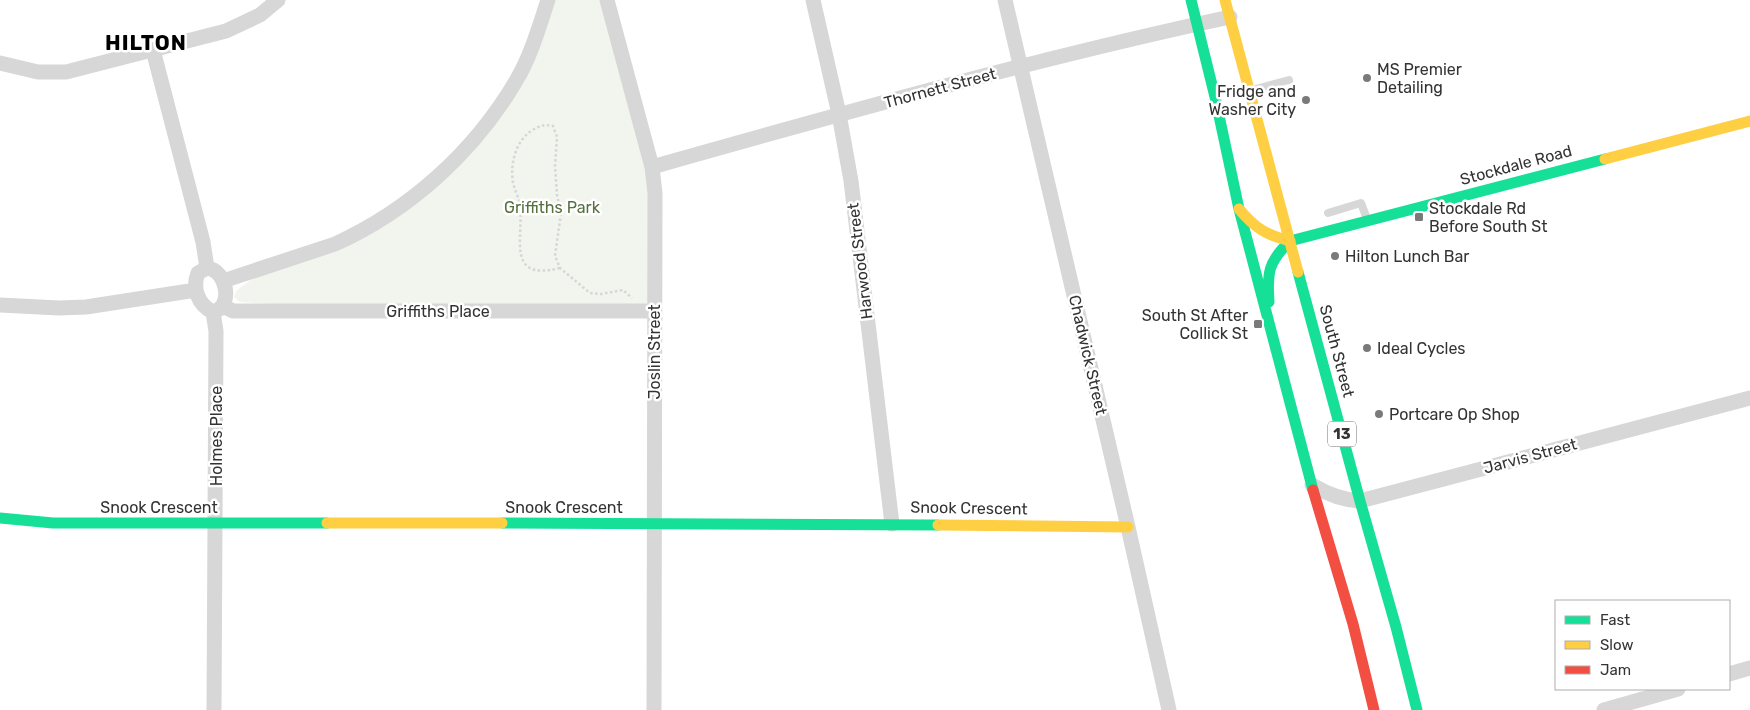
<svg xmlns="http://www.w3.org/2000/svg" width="1750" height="710" viewBox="0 0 1750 710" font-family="Rubik,sans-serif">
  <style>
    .green { fill: #f1f5ed }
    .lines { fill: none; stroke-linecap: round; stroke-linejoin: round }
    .path { stroke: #d6d6d6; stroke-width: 2.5; stroke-dasharray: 2.5 2.5; stroke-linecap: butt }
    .lane { stroke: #d7d7d7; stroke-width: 8 }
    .street { stroke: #d7d7d7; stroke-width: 15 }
    .fast { stroke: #16e098; stroke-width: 11 }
    .slow { stroke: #ffcf43; stroke-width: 11 }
    .jam { stroke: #f24e42; stroke-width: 11 }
    .poi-dot { fill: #7a7a7a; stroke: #fff; stroke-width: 2 }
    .labels { text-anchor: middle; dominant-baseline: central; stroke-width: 5; stroke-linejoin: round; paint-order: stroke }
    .shield { fill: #fff; stroke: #707070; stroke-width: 1 }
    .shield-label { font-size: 15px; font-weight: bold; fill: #333 }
    .poi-label { font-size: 16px; fill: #333; stroke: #fff; text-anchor: start }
    .street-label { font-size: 16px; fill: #333; stroke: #fff }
    .park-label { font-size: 16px; fill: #56703f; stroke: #fff }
    .district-label { font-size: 21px; font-weight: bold; letter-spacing: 1px; fill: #000; stroke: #fff }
  </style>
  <rect width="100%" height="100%" fill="#fff"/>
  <!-- green -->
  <path class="green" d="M553,0H603L646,166L651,195L649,306L272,304L240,302L234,297L237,290L251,280L268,272L337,250L498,121L524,83Z"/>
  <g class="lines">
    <!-- path -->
    <path class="path" d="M560,268C505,282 524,237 520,205C519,198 515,191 513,183C510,165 515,142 531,131C539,126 544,124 553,126L557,137L555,166L557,195L561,213L555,256L560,268L590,293L601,294L623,290L632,298"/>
    <!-- lane -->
    <path class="lane" d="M1252,90L1289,80
      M1328,213L1361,203L1367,219"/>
    <!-- street -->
    <path class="street" d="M607,0L652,167L655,193L654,710
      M813,0L839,114L851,181L892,524
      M1005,0L1128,527L1169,710
      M153,50L203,242L207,268
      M0,63L38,72H66L226,31L260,15L278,0
      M652,167C843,113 1035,59 1230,17
      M207,268C227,270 234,307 213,312C198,305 192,288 198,273Z
      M223,281L335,244C410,210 474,152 516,81C531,56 539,27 548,0
      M0,305L59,308L86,307L196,290
      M223,306L233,311H654
      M213,312L216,331L214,710
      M1312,485C1327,494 1342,500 1360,501L1750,398
      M1729,674L1750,668
      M1604,710L1678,689"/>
    <!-- fast -->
    <path class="fast" d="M1191,0L1215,97L1239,209L1313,490
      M1298,272L1360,501L1396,627L1417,710
      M1269,302C1267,273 1268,262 1290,241L1605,159
      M0,518L53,523H327
      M502,523L938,525"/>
    <!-- slow -->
    <path class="slow" d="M1225,0L1298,272
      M1605,159L1750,121
      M1239,209C1255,228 1266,235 1290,241
      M327,523H502
      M938,525L1128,527"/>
    <!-- jam -->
    <path class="jam" d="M1313,490L1353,624L1374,710"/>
  </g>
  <!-- markers -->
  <g class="poi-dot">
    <circle cx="1367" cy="78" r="5"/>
    <circle cx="1306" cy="100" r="5"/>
    <rect x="1414" y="212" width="10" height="10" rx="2.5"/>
    <circle cx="1335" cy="256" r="5"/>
    <rect x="1253" y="319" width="10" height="10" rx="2.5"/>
    <circle cx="1367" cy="348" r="5"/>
    <circle cx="1379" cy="414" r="5"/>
  </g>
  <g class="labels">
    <!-- shield labels -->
    <rect class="shield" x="1328" y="421.5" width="28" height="25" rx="4"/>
    <g class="shield-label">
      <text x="1342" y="434">13</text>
    </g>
    <!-- poi labels -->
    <g class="poi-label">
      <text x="1377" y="69">MS Premier<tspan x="1377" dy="18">Detailing</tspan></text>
      <text x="1296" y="91" text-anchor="end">Fridge and<tspan x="1296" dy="18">Washer City</tspan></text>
      <text x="1429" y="208">Stockdale Rd<tspan x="1429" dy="18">Before South St</tspan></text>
      <text x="1345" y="256">Hilton Lunch Bar</text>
      <text x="1248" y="315" text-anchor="end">South St After<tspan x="1248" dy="18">Collick St</tspan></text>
      <text x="1377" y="348">Ideal Cycles</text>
      <text x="1389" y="414">Portcare Op Shop</text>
    </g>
    <!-- street labels -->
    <g class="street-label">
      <text transform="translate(940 88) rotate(-15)">Thornett Street</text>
      <text transform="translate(1516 165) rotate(-15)">Stockdale Road</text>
      <text transform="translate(860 261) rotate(-97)">Harwood Street</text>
      <text x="438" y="311">Griffiths Place</text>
      <text transform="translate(1337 351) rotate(75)">South Street</text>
      <text transform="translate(654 352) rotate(-90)">Joslin Street</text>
      <text transform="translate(1088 355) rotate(77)">Chadwick Street</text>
      <text transform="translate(216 436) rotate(-90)">Holmes Place</text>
      <text transform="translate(1530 456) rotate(-15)">Jarvis Street</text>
      <text x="159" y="507">Snook Crescent</text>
      <text x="564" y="507">Snook Crescent</text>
      <text transform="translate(969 508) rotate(1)">Snook Crescent</text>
    </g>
    <!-- park labels -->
    <g class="park-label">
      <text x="552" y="207">Griffiths Park</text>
    </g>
    <!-- district labels -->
    <g class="district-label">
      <text x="146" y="42">HILTON</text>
    </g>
  </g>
  <!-- legend -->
  <rect x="1555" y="600" width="175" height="90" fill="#ffffff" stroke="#adadad"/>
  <rect x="1565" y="616" width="25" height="8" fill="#16e098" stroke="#adadad"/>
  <text x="1600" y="625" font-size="15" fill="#333333">Fast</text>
  <rect x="1565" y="641" width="25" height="8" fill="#ffcf43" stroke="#adadad"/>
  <text x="1600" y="650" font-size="15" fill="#333333">Slow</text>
  <rect x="1565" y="666" width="25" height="8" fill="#f24e42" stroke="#adadad"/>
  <text x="1600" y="675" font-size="15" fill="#333333">Jam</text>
</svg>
